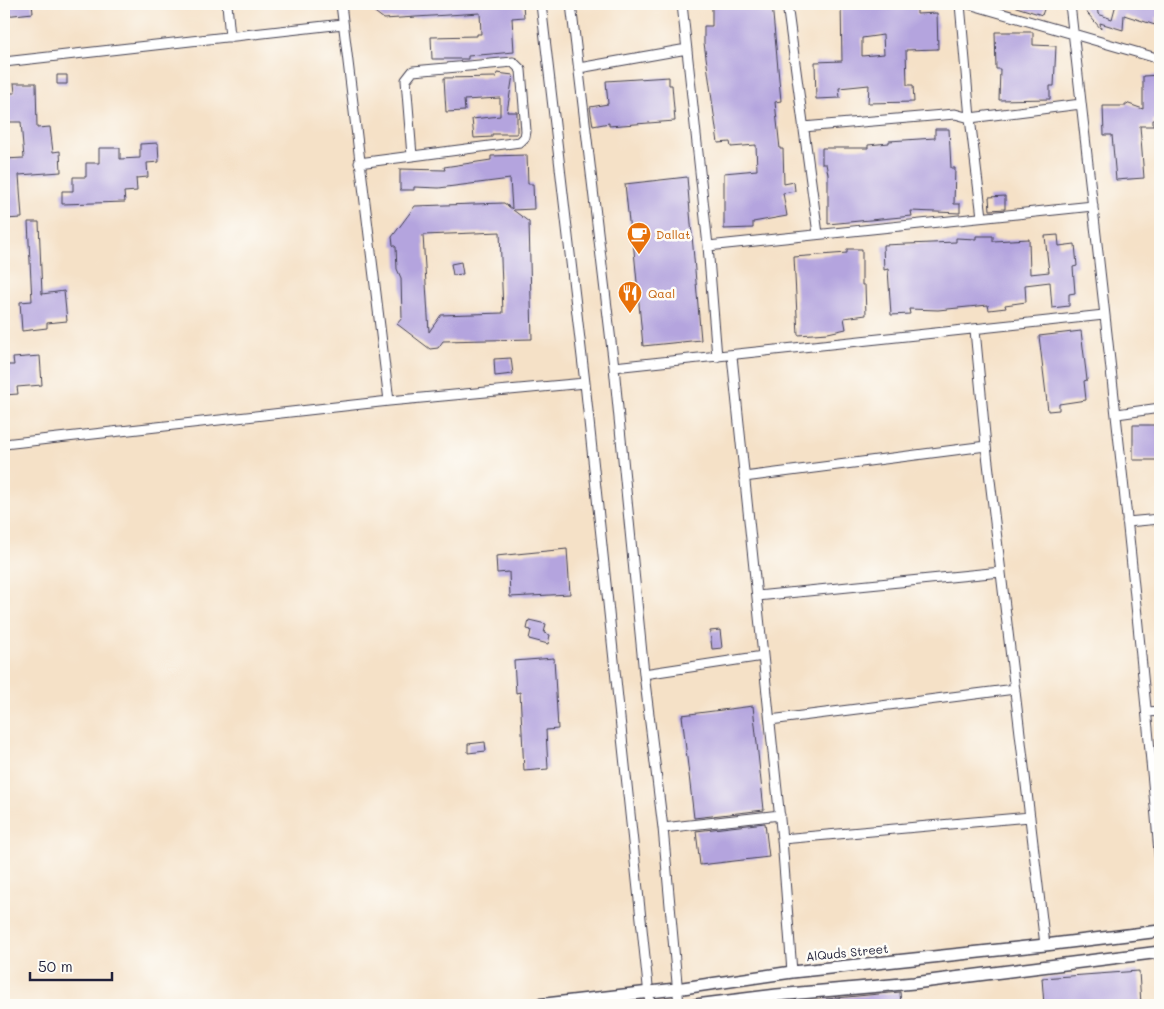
<svg xmlns="http://www.w3.org/2000/svg" width="1164" height="1009" viewBox="0 0 1164 1009" font-family="Mali,sans-serif">
  <style>
    .building { fill: #b4a4de; fill-rule: evenodd }
    .lines { fill: none; stroke-linecap: round; stroke-linejoin: round }
    .minor-casing { stroke: #423f50; stroke-width: 11 }
    .tertiary-casing { stroke: #423f50; stroke-width: 14 }
    .minor { stroke: #fff; stroke-width: 9 }
    .tertiary { stroke: #fff; stroke-width: 11 }
    .labels { text-anchor: middle; dominant-baseline: central; stroke-width: 5; stroke-linejoin: round; paint-order: stroke }
    .food-label { font-size: 12px; fill: #c56008; stroke: #fdfcf7; text-anchor: start }
    .street-label { font-size: 12px; fill: #22223b; stroke: #fdfcf7 }
  </style>
  <rect width="100%" height="100%" fill="#fdfcf7"/>
  <filter id="ink" filterUnits="userSpaceOnUse"><feTurbulence type="fractalNoise" baseFrequency=".02" numOctaves="2"/><feDisplacementMap in="SourceGraphic" scale="10" xChannelSelector="R" yChannelSelector="G"/><feConvolveMatrix kernelMatrix="1 2 1 2 8 2 1 2 1" color-interpolation-filters="sRGB"/></filter>
  <filter id="wash" filterUnits="userSpaceOnUse"><feTurbulence type="fractalNoise" baseFrequency=".0096" numOctaves="4" result="noise"/><feDisplacementMap in="SourceGraphic" scale="20" xChannelSelector="R" yChannelSelector="G"/><feGaussianBlur stdDeviation="1.12" result="paint"/><feColorMatrix in="noise" values="0 0 0 0 0 0 0 0 0 0 0 0 0 0 0 0 0 1.4 0 .05"/><feComposite in="paint" operator="in"/></filter>
  <g filter="url(#wash)">
    <rect width="100%" height="100%" fill="#f5e1c7"/>
    <g id="blocks">
      <!-- building -->
      <path class="building" d="M4,4H32L33,13L4,16Z
        M364,4H523L524,17L512,18L514,52L468,56V59H432L431,37L477,36V34H481L480,13L384,19Z
        M712,4H772L781,101L775,102L780,149H783L784,184L794,182L795,191L783,193L787,216L753,222V228L724,229V173L757,170L756,145L731,147L730,142L718,143L704,43V26H712Z
        M841,4H897V8L917,7V14L937,13L938,49L906,50L907,85H913L914,102L868,103L869,85L839,88L840,98L816,99L815,62L842,61ZM883,35L884,54L862,56V38Z
        M1013,4H1046L1042,15L1013,6Z
        M1085,4H1097L1098,14L1112,19L1116,4H1160V19L1156,17L1155,25L1124,15L1123,30L1100,23L1101,29L1082,7L1085,8Z
        M995,32H1033V45L1056,46L1054,86H1050V99L999,100L1000,69H996Z
        M497,73L513,75L507,112H517V134H492V137L474,138L472,119L500,116V98L464,100L465,111L446,112L444,78L496,77Z
        M57,75H67V84H57Z
        M1160,75V120H1153V126H1140L1144,178L1116,180L1112,135H1104L1103,106H1126V103L1143,109V76Z
        M669,77V85H672L675,121L609,126V123L593,126L590,107L608,104L606,81Z
        M14,83H36L37,128L50,127L53,152L60,151L61,172L19,175L22,218L4,219V159L24,158L21,122H4V93H15Z
        M935,129H949L951,168H955L954,204H960V213L911,211L912,216L828,224V174L826,164H822V148H868V145L889,143V141L935,138Z
        M158,143L159,162L147,163L148,177L136,178L137,191L124,192L125,202L62,204V191H73V177H86V163H99V148H120V159L140,158V144Z
        M527,155L528,184H533L534,209L513,210L529,222L532,339L443,341L438,348L430,349L397,324L402,318L401,278L397,269L396,247L393,245L392,237L415,206L504,203L512,209L510,179L439,188L414,187V190H400V169L445,170L444,167L491,160V156ZM500,232L503,313L441,315L429,332L423,235Z
        M687,177L701,340L643,346L633,240L631,241L625,184Z
        M1005,196V209L990,210L989,197Z
        M28,222H39L42,294L64,291L67,321L47,323V328L22,331L20,302L32,301Z
        M1058,235L1059,246L1075,244L1077,266L1073,267L1075,293L1069,294V306L1052,308L1050,282L1025,285L1026,302L1005,305L1006,308L989,310L988,305L938,310L909,309L910,314L891,315L888,269L884,270L883,245L956,242V238L976,239V236H993V241L1029,239L1030,274L1049,272L1045,236Z
        M847,249H862V285H865L866,315L844,318L846,329L828,333L798,335L794,257L847,253Z
        M461,262L463,274L453,275L451,264Z
        M1081,331L1087,380L1084,381L1086,400L1059,404V410L1048,411L1039,336Z
        M40,356L42,385L17,387L18,394L4,395V365H14L13,358Z
        M511,358L513,374L495,376L494,359Z
        M1133,425H1160V460H1133Z
        M567,549L570,594L510,597L509,572L497,573L496,556Z
        M529,620L546,624L544,633L550,635L548,644L529,639L531,630L527,629Z
        M720,630L722,648L712,649L710,631Z
        M554,658L558,729L546,730L548,769L524,771L520,692L516,693L514,661Z
        M753,706L764,810L694,818L682,715Z
        M485,742L486,751L468,753V744Z
        M765,823L769,857L700,865L696,831Z
        M1139,971L1141,1005H1044L1042,978Z
        M900,992L901,1005H826V999Z"/>
    </g>
  </g>
  <g filter="url(#ink)">
    <use href="#blocks" fill-opacity="0" stroke="#423f50" stroke-width="1"/>
    <g class="lines">
      <defs>
        <path id="minor" d="M227,4L230,37
          M341,4L389,401
          M541,4L585,383L650,1005
          M571,4L614,367L644,674L663,828L679,1005
          M682,4L708,246L717,357
          M787,4L818,234
          M960,4L970,118L1081,104
          M969,4L1160,59
          M1070,4C1102,290 1136,577 1160,864
          M4,62L343,24
          M579,68L687,49
          M803,127L955,114L970,118L982,217
          M359,163L520,142L525,137L526,131L521,70L513,62L413,71L406,80L412,156
          M708,246L1093,206
          M975,330L986,446L1045,945
          M732,356L782,839L792,972
          M614,367L1104,315
          M1117,414L1160,408
          M4,444L389,401L585,383
          M744,477L986,446
          M1127,522L1160,519
          M757,596L1001,572
          M644,674L763,656
          M1148,712L1160,711
          M770,720L1015,689
          M663,828L780,815
          M782,839L1030,817"/>
        <path id="tertiary" d="M537,1005L676,989L792,972L1045,945L1160,931
          M696,1005L777,995L914,983L1160,952"/>
      </defs>
      <!-- minor casing -->
      <use href="#minor" class="minor-casing"/>
      <!-- tertiary casing -->
      <use href="#tertiary" class="tertiary-casing"/>
      <!-- minor -->
      <use href="#minor" class="minor"/>
      <!-- tertiary -->
      <use href="#tertiary" class="tertiary"/>
    </g>
  </g>
  <!-- icons -->
  <defs>
    <symbol id="cafe-pin" viewBox="-11 -11 22 30"><path d="M0 17L-7.5 6A9.5 9.5 0 1 1 7.5 6Z" fill="#e8710a" stroke="#fdfcf7"/><path d="M-5.5-4.5H6V0H3Q3 3.5 0 3.5H-2.5Q-5.5 3.5-5.5 0ZM3-3.2v2h1.7v-2ZM-6 4.5H4V6H-6Z" fill="#fff"/></symbol>
    <symbol id="restaurant-pin" viewBox="-11 -11 22 30"><path d="M0 17L-7.5 6A9.5 9.5 0 1 1 7.5 6Z" fill="#e8710a" stroke="#fdfcf7"/><path d="M-5-6h1v4h1v-4h1v4h1v-4h1v5L-1.5 .5V6h-2V.5L-5-1ZM5-6V6H3V1.5H1.5Q1.5-4 5-6Z" fill="#fff"/></symbol>
  </defs>
  <g fill-rule="evenodd">
    <use href="#cafe-pin" x="625" y="220" width="28" height="38"/>
    <use href="#restaurant-pin" x="616" y="279" width="28" height="38"/>
  </g>
  <g class="labels">
    <!-- food labels -->
    <g class="food-label">
      <text x="656" y="234">Dallat</text>
      <text x="648" y="293">Qaal</text>
    </g>
    <!-- street labels -->
    <g class="street-label">
      <text transform="translate(847 952) rotate(-6)">AlQuds Street</text>
    </g>
  </g>
  <!-- margin -->
  <rect width="1164" height="1009" fill="none" stroke="#fdfcf7" stroke-width="20"/>
  <!-- scale -->
  <path d="M30 972v8h82v-8" fill="none" stroke="#22223b" stroke-width="2.5"/>
  <text x="38" y="972" font-size="15" fill="#22223b" stroke="#fdfcf7" stroke-width="4" paint-order="stroke">50 m</text>
</svg>
